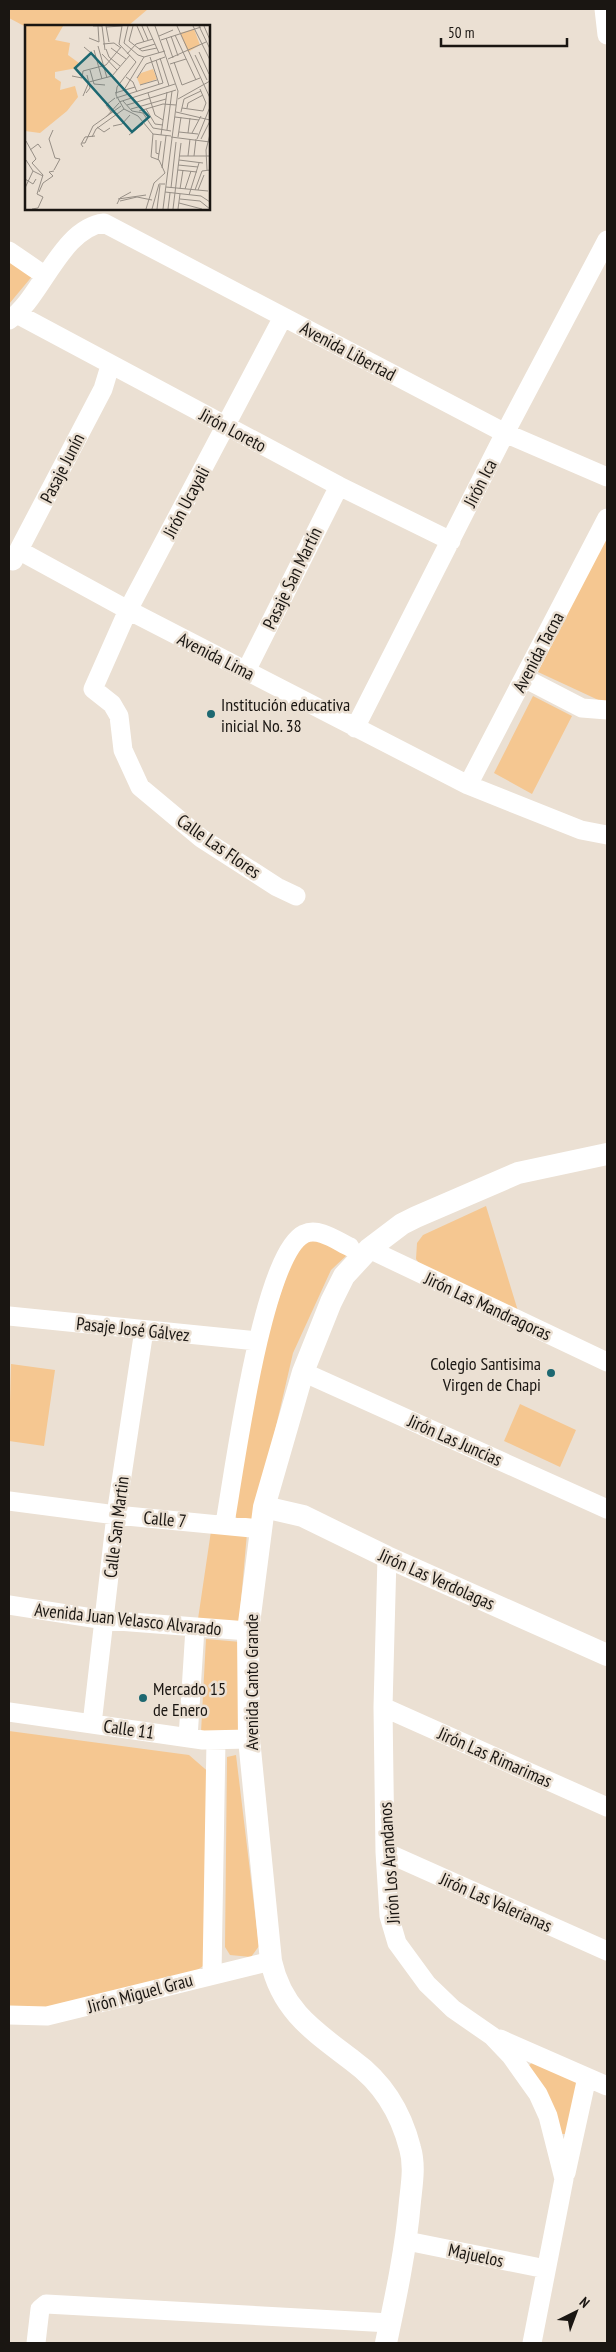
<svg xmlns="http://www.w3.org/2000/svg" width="616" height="2352" viewBox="0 0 616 2352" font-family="'PT Sans Narrow',sans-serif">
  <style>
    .green { fill: #f5c791 }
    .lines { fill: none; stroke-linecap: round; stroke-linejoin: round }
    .minor { stroke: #fff; stroke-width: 19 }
    .tertiary { stroke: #fff; stroke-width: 22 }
    .poi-dot { fill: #1d6871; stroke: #ebe0d3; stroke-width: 2 }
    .labels { text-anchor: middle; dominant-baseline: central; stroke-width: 5; stroke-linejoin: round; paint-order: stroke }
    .street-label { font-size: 18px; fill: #1a1612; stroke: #ebe0d3 }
    .poi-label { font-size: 18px; fill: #1a1612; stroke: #ebe0d3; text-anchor: start }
    .inset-road { fill: none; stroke: #978f86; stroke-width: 1 }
    .view { fill: #1d6871; fill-opacity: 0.15; stroke: #1d6871; stroke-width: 2.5 }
    .inset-edge { fill: none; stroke: #1a1612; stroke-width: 2.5 }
  </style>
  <rect width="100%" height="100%" fill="#ebe0d3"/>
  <!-- green -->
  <path class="green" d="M9,9H148L128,26L26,27L9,18Z
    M9,257L34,274L9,304Z
    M607,533V704L538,672Z
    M533,696L572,716L532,794L494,773Z
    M486,1206L518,1311L421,1266L416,1259L417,1243L423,1235Z
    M307,1239L326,1241L347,1255L331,1270L293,1353L255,1517L248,1521L238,1520L234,1514L266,1338L295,1250Z
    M11,1364L55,1370L44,1446L9,1441Z
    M520,1404L576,1430L560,1467L504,1441Z
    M211,1531L247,1533L239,1623L198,1619Z
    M206,1639L241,1642L238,1733L201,1732Z
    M9,1731L189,1755L212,1775L206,1964L184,1979L54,2011H9Z
    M236,1755L259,1946L251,1957L230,1955L225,1947L227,1757Z
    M534,2061L579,2082L569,2134H561L527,2067Z"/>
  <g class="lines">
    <!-- minor -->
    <path class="minor" d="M604,9L607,35
      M9,251L44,275
      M17,314L339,486L451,541
      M283,317L128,610L93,689L112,704L119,716L123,750L140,787L201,838L277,887L296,896
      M9,320C41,299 61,228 104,223L505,433L607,477
      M9,558L20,551L128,610L468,785L581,830L607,835
      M13,561L103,389L110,366
      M246,671L339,486
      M524,678L582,708L607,710
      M355,728L505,433L607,240
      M468,785L607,518
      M369,1249L607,1362
      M9,1316L257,1341
      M303,1372L607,1509
      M9,1501L116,1515L262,1529
      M225,1523C234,1473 262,1255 304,1234C319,1227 337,1241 350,1247
      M387,1557L383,1707L385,1852L389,1916L397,1943L427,1984L453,2009L492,2036L511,2056L538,2094L548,2116L564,2179L532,2343
      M9,1605L105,1620L248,1631
      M383,1707L607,1807
      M9,1712L203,1740L249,1739
      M92,1724L116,1515L144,1330
      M188,1738L195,1628
      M385,1852L607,1951
      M212,1974L216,1740
      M9,2015L47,2016L271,1961
      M500,2039L607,2086
      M566,2173L587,2077
      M407,2241L546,2269
      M36,2343L40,2309L46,2304L390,2323"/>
    <!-- tertiary -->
    <path class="tertiary" d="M264,1507L303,1516L387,1557L607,1655
      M386,2343C396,2296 406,2249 410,2201C412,2183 415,2165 410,2148C401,2113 382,2082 353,2061C314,2031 282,2011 271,1961L249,1739L248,1631L264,1507L303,1372L331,1302L344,1276L369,1249L402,1224L416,1217L518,1173L607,1154"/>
  </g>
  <!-- markers -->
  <g class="poi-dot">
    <circle cx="211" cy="714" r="5"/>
    <circle cx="551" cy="1373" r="5"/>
    <circle cx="143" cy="1698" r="5"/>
  </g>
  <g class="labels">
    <!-- street labels -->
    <g class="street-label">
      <text transform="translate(348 351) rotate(28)">Avenida Libertad</text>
      <text transform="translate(233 430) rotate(28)">Jirón Loreto</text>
      <text transform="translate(62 468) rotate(-63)">Pasaje Junín</text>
      <text transform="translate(480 483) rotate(-63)">Jirón Ica</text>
      <text transform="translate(186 502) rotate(-62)">Jirón Ucayali</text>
      <text transform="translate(292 578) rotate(-64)">Pasaje San Martín</text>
      <text transform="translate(538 652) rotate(-62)">Avenida Tacna</text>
      <text transform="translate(216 656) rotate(27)">Avenida Lima</text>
      <text transform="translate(219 846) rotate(35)">Calle Las Flores</text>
      <text transform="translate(488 1306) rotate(25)">Jirón Las Mandragoras</text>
      <text transform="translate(133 1329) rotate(6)">Pasaje José Gálvez</text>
      <text transform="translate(455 1440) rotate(24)">Jirón Las Juncias</text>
      <text transform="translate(165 1519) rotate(5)">Calle 7</text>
      <text transform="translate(116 1527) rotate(-83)">Calle San Martin</text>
      <text transform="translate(437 1579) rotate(24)">Jirón Las Verdolagas</text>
      <text transform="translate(128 1619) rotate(6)">Avenida Juan Velasco Alvarado</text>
      <text transform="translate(251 1682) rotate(-90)">Avenida Canto Grande</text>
      <text transform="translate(129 1729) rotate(8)">Calle 11</text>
      <text transform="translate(495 1757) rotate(24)">Jirón Las Rimarimas</text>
      <text transform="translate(389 1863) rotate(-94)">Jirón Los Arandanos</text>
      <text transform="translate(496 1902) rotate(24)">Jirón Las Valerianas</text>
      <text transform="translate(140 1993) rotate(-15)">Jirón Miguel Grau</text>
      <text transform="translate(476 2255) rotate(12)">Majuelos</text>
    </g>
    <!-- poi labels -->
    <g class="poi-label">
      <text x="221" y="704">Institución educativa<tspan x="221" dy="21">inicial No. 38</tspan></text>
      <text x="541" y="1363" text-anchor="end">Colegio Santisima<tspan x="541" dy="21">Virgen de Chapi</tspan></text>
      <text x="153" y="1688">Mercado 15<tspan x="153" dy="21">de Enero</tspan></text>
    </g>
  </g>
  <!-- overview -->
  <g transform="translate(25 25)">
    <rect width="185" height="185" fill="#ebe0d3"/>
    <path d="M0,1H38L30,15L45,18L43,30L54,38L52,43L30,47V53L36,57L35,65L50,61L53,72L42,86L15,108L0,106ZM169,4L175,20L163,27L155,8ZM128,44L132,54L115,60L112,53L116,48Z" fill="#f5c791"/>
    <path class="inset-road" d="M68,1H77L80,25M81,1L84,17M97,1L94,19L111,37L92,62L91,70L99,84L113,91L128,109L126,132L134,135L140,148L129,158L121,184M103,1L99,18L113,30L119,32L140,26M108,1L104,16L117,26L132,23M112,1L119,17M117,1L123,15M122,1L134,28M130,1L153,66L138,184M152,1L185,73M168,1L185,35M174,1L185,24M179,1L185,15M81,2L97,1M150,10L171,55M134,11L148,5M146,11L153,31M64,13L74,17L73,1M141,13L148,33M136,15L176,2M78,19L89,18L96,23M73,21L82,53M59,22L71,32M86,23L101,34M81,24L84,32L95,41M114,24L130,19M69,25L77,54M174,27L184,49M77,29L92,45M102,29L111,19L128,14M170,30L182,55M125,32L134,59M135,33L144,61M143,34L181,17M131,35L138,58M149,37L157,60L175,53M145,39L161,34M65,45L69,59L80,60M47,51L57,53L58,46L81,40L96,22M101,52L108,57L112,67M112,53L121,39L140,32M115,60L132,55M175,64L181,78L178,86M99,65L119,32M61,68L65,63L62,50M90,68L110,62M123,68L130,90L138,95M58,71L64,57L87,51L105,30M91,73L138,58M153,74L185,56M98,76L107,86L118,88L128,103L146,106M94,77L150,59M102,80L151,65M157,83L178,86M162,83L163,78L178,70M106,84L141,74M121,84L130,99L138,100M114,86L138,79L151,80M151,87L185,95M156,87L159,74L176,66M87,88L81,80L90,73M81,92L94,78M150,92L174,95M88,101L97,99L105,90M72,102L79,107L85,103M28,105L24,114L30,133L35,134L29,145M142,105L147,66M154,107L173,109M163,108L165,93M167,108L176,91M128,109L146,111M104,110L118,99M136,110L142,67M67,112L71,104L99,84M146,112L185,117M153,112L156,92M172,114L185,82M176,114L185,96M131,115V128L134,129M1,116L11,134L7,138L18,150L12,169L18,172M57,118H60L68,101L96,81M58,122L56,119L60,112L70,111M5,125L13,119L16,123M154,131H185M163,131L165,114M169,131L171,114M1,135L8,146L18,151M133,135L136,116M154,135L178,138M153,140L173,142M137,143L141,111M153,145L172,147M182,145L181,125L185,109M0,154L8,159L11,154M141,162L183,166M0,163L8,146M146,163L151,117M155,164L158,145M160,164L166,146M170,165L177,146L185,145M173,165L179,150M14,167L18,158L28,151L24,147L29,146M140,167L176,171L185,177M164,170L174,138M93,174L121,170M155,174L175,176L185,184M95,176L112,172L127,175M154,178L177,184M92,179L95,173L106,167M7,184L13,183L18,172M127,184L134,159H140M132,184L135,160M143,184L145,168M148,184L156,118M153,184L155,169"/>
    <path class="view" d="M66,28L124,92L107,107L50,43Z"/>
    <rect width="185" height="185" class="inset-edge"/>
  </g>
  <!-- border -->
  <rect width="616" height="2352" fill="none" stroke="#1a1612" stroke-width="20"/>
  <!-- north arrow -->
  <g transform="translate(576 2312) rotate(42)" stroke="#ebe0d3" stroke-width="4" paint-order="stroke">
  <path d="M0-4L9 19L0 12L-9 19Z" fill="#1a1612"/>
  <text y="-8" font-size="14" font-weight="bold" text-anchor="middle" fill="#1a1612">N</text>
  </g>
  <!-- scale -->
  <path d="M441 38v8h126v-8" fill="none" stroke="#1a1612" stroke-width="2.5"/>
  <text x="448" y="38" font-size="15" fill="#1a1612" stroke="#ebe0d3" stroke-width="4" paint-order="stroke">50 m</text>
</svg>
